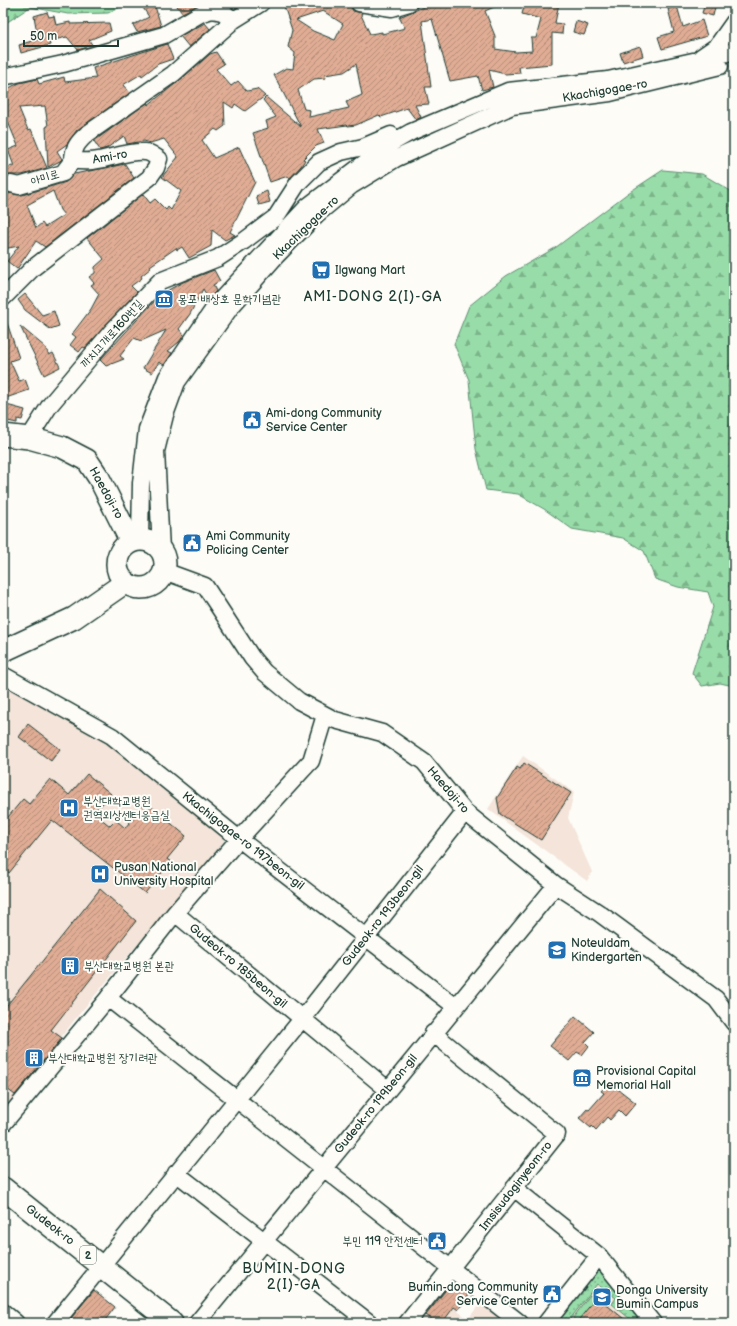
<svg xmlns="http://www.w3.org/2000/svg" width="737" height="1326" viewBox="0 0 737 1326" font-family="'Balsamiq Sans','Poor Story',sans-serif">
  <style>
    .built { fill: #f4e4d9 }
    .grass { fill: #98dda9; stroke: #5c8d6e }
    .forest { fill: url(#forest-firs); stroke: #5c8d6e }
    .park { fill: url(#park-dots); stroke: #5c8d6e }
    .building { fill: url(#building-hatch); stroke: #1f3d34; fill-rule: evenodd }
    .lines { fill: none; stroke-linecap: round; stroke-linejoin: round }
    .minor-casing { stroke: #1f3d34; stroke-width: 19 }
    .major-casing { stroke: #1f3d34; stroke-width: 24 }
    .minor { stroke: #fdfcf7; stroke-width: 16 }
    .major { stroke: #fdfcf7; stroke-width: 21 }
    .labels { text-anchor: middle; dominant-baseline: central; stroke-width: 4; stroke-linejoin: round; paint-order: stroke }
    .shield { fill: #fdfcf7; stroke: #62766e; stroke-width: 1 }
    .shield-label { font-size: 11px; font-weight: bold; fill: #1f3d34 }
    .street-label { font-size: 12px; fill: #1f3d34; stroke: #fdfcf7 }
    .poi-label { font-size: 12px; fill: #1f3d34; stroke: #fdfcf7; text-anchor: start }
    .quarter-label { font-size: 14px; letter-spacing: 1px; fill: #1f3d34; stroke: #fdfcf7 }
  </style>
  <defs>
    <pattern id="forest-firs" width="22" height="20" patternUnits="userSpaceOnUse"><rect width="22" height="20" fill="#98dda9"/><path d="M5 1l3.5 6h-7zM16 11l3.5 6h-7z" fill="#7bb48a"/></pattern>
    <pattern id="park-dots" width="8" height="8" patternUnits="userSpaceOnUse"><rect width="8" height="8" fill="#98dda9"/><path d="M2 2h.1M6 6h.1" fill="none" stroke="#7bb48a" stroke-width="1.8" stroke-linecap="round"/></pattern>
    <pattern id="building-hatch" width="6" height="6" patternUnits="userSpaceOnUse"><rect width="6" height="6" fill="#e0ac94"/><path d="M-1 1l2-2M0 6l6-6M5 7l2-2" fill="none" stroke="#b58d7a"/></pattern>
  </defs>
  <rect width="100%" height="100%" fill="#fdfcf7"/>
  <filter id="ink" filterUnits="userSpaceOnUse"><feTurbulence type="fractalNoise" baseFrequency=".025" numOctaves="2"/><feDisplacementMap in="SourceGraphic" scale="8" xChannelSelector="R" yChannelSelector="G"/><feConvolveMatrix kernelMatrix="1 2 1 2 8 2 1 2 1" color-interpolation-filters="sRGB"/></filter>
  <g filter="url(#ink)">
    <!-- built -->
    <path class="built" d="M3,682L106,737L222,830L224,841L76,1018L3,1112Z
      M523,756L574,792L568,818L592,872L587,881L488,809Z
      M604,1268L649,1323H556L596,1271Z
      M437,1295L468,1319L482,1301L510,1323H415Z"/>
    <!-- grass -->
    <path class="grass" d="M590,1295L605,1305L579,1323L573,1318Z"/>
    <!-- forest -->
    <path class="forest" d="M3,3H129L108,13L68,14L30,7L3,25Z
      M663,170L702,174L734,193V686L720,683L702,686L692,673L713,607L708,592L678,587L655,579L644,551L623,538L572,529L544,509L518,494L486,490L476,449L469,380L454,344L469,306L506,276L555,248L628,193Z"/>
    <!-- park -->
    <path class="park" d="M603,1270L647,1323H635L612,1304L616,1298L597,1284L567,1323H557L597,1272Z"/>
    <!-- building -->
    <path class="building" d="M140,3H154L161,26L137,32L133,25L149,17Z
      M175,3H203L182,13Z
      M283,3H344L350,5L353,11L362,13L361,15L370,34L382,32V34L405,28L399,17L433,3H503L485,11L495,36V49L516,52L532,51L531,38H536L541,19L522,14L525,3H559L555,23L563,24L562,34L552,33V64L519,67L520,73L505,74L489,70L493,87L482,90L478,76L450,81L432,19L422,21L431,87H425L429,104L415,105L421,117L416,120L407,108L381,117L379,115L356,125L348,126L347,125L318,129L324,143L316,146L303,159L305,160L301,166L291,177L289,178L288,176L270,182L253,133L268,128L266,121L276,117L263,100L266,97L301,127L274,75L286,68L293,69L295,53L288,47L292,30ZM323,11L343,24L335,40L313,31L296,20ZM356,64L362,95L346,102L349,108L309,117L310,110L304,109L298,90L314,79L326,78L325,75L344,72Z
      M705,3H716L713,16L702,13Z
      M677,6L683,27L702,20L707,36L662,49L658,37L674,32L668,9Z
      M47,12L49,17L54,16L56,25L70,22V24L109,23L111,31L89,40L93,46L78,50L67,37L49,41L50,45L21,53L19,45L38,39L34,16Z
      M576,21L588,25L584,35L573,32Z
      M205,23L210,29L189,47L180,36Z
      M167,44L173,59L158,64L142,76L141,74L123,85L130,93L77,130L67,144L57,151L62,159L60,161L48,167L46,127L48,126L45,106L19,108L28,130L31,129L47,168L22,175H9L3,178V167L14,166L8,150L18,146L3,110V91L19,83L37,79L39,84L64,77L65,82L96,78L93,68Z
      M640,46L643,56L623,62L620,53Z
      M216,52L224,64L216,69L231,86L238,81L247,91L257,89L265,96L245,111L235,104L233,108L224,102L225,126L218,131L215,129L202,140L214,158L239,147L255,182L230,232L235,235L225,240L212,230L211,246L189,258L182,247L177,250L176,248L150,266L151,268L141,276L142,278L131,286L137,292L85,348L83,347L79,352L70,345L76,337L72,334L91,309L99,294L91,285L94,283L89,277L95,273V267L104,259L87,238L143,194L150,203L155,199L166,210L168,207L171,210L181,191L162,177L178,157L164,139L150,143L144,141L127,144L124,136L107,148L100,150L94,141L147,103L148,105L179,81L210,54Z
      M125,164L134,178L45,247L36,241L17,269L7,261L19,246L3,249V198L9,193L22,195L66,182L74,174ZM53,191L60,210L64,215L45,227L42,223L36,228L27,205Z
      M267,191L270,202L259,205L256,196Z
      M214,270L220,281L213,285L216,291L209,299L203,289L190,314L179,329L184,335L179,342L168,351L172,353L164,365L159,362L152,373L143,368L166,330L141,341L134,338L120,356L124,359L106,366L100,360L161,294L183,282Z
      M25,294L42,315L54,311L59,326L50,329L25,310L18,300Z
      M3,317H5L19,358L10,361L19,381L25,379L29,390L3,399Z
      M20,326L45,347L49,355L53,353L60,367L44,375Z
      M3,404L25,410L22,420L17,419V423L3,420Z
      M28,724L60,749L51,761L19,737Z
      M524,763L571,793L541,840L500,814L497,798L517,767L520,769Z
      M87,774L111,794L94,813L110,826L116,820L125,828L146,802L186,836L167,859L171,862L145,893L52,820L9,873L3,868V823L23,799L29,804L50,779L69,795Z
      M100,889L136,921L51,1030L62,1038L15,1095L3,1086V1010Z
      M575,1016L594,1032L585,1042L589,1046L582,1055L577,1052L569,1061L550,1046Z
      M609,1082L636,1103L625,1116L619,1110L610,1120L607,1117L596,1130L592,1126L591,1128L579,1118L587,1109L589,1110L604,1093L601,1091Z
      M452,1282L469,1295L458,1310L454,1307L442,1323H437L426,1315Z
      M94,1290L115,1307L103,1323H67Z
      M597,1297L629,1323H576Z"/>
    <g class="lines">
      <defs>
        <path id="minor" d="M359,3L392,8L409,3
          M701,57L717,46L734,22
          M3,77L63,64L164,35L200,14L212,10L222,12L234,20
          M11,184L19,186L63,173L73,160
          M3,298L33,268L149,178L156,168L159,159C154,156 150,152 145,152C121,150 99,166 73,160C73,148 78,142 87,134L173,74L234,20L261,3
          M29,438L50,405L112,331L160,281L218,258L244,241L276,217L298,183L319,162L341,152L363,147L391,135
          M140,540L141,483L147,429L167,377L217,304L308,206L388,145L411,132L508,91L608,80L720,55L734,51
          M161,550L156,451L165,415L177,382L230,308L277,255L316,215L351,186L397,158L512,106L610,93L720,66
          M164,571L205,586L252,658L264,672L299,701L335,720L382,733L424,762L465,812L556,885L599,913L716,999L734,1023
          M3,675L112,736L239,839L456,1007
          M175,913L387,1089
          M108,998L520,1323
          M3,1124L108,998L175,913L239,839L307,765L311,761L325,715
          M176,1173L370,1323
          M514,1188L599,1256L653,1323
          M3,1312L16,1323
          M55,1323L302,1019L465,812
          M197,1323L556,885
          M407,1323L557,1134L433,1033
          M546,1323L599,1256"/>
        <path id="major" d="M3,435L29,438L62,447L87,460L99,478L131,542
          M117 564a24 24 0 1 1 48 0a24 24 0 1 1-48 0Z
          M3,651L74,618L126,582
          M3,1188L172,1323"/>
      </defs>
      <!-- minor casing -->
      <use href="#minor" class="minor-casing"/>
      <!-- major casing -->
      <use href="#major" class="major-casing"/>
      <!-- minor -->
      <use href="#minor" class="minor"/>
      <!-- major -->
      <use href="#major" class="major"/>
    </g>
  </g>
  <!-- icons -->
  <defs>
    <symbol id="supermarket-square" viewBox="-11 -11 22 22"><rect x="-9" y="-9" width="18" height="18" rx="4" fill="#1f6fb2" stroke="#fdfcf7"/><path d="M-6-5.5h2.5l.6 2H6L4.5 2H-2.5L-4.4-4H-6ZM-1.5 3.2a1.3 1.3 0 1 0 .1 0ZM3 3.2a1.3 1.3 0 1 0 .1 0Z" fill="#fff"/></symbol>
    <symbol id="museum-square" viewBox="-11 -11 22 22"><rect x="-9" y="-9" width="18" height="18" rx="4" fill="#1f6fb2" stroke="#fdfcf7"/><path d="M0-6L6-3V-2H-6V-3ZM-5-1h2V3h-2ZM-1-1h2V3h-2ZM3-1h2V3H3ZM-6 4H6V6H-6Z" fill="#fff"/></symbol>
    <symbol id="civic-square" viewBox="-11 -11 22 22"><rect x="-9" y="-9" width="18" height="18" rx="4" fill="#1f6fb2" stroke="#fdfcf7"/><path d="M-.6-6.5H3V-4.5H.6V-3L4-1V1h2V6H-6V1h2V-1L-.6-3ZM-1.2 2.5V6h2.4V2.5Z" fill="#fff"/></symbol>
    <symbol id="hospital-square" viewBox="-11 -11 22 22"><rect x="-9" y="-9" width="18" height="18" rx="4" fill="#1f6fb2" stroke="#fdfcf7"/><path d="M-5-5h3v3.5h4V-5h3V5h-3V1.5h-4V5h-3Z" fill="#fff"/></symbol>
    <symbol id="school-square" viewBox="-11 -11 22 22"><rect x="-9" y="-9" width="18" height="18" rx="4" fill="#1f6fb2" stroke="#fdfcf7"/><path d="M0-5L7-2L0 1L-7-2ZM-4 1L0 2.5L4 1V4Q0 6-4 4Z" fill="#fff"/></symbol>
    <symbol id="building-square" viewBox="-11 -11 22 22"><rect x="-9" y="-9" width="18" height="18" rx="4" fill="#1f6fb2" stroke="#fdfcf7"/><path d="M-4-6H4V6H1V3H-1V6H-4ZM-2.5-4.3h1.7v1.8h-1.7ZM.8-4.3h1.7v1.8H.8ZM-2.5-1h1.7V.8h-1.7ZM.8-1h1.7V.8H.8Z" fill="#fff"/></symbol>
    <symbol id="university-square" viewBox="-11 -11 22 22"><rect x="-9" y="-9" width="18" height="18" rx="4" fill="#1f6fb2" stroke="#fdfcf7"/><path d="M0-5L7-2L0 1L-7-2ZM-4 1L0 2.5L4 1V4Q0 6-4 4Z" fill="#fff"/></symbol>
  </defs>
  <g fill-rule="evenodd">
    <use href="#supermarket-square" x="310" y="259" width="22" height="22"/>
    <use href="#museum-square" x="153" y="288" width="22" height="22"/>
    <use href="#civic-square" x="241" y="409" width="22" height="22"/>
    <use href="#civic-square" x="181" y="532" width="22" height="22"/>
    <use href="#hospital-square" x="58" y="797" width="22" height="22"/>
    <use href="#hospital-square" x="89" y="863" width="22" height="22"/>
    <use href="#school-square" x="546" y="939" width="22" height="22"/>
    <use href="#building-square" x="59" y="955" width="22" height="22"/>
    <use href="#building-square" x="23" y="1047" width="22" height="22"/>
    <use href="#museum-square" x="571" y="1067" width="22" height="22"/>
    <use href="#civic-square" x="426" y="1230" width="22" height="22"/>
    <use href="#civic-square" x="541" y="1283" width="22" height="22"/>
    <use href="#university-square" x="591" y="1286" width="22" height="22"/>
  </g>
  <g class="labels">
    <!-- shield labels -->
    <rect class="shield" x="80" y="1246" width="16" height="18" rx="3"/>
    <g class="shield-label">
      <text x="88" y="1255">2</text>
    </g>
    <!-- street labels -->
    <g class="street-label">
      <text transform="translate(605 91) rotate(-10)">Kkachigogae-ro</text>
      <text transform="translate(110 157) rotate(-10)">Ami-ro</text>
      <text transform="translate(45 178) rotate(-17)">아미로</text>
      <text transform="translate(306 228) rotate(-44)">Kkachigogae-ro</text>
      <text transform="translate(112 334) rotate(-48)">까치고개로160번길</text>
      <text transform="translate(106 493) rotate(61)">Haedoji-ro</text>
      <text transform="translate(448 790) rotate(49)">Haedoji-ro</text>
      <text transform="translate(243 841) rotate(38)">Kkachigogae-ro 197beon-gil</text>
      <text transform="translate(383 916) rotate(-52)">Gudeok-ro 193beon-gil</text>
      <text transform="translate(238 966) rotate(40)">Gudeok-ro 185beon-gil</text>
      <text transform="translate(376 1104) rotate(-51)">Gudeok-ro 199beon-gil</text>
      <text transform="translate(516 1186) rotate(-52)">Imsisudoginyeom-ro</text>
      <text transform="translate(50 1225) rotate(38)">Gudeok-ro</text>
    </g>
    <!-- poi labels -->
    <g class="poi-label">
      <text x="335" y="270">Ilgwang Mart</text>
      <text x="178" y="299">몽포 배상호 문학기념관</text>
      <text x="266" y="413">Ami-dong Community<tspan x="266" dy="14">Service Center</tspan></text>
      <text x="206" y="536">Ami Community<tspan x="206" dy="14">Policing Center</tspan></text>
      <text x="83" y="801">부산대학교병원<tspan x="83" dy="14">권역외상센터응급실</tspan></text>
      <text x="114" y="867">Pusan National<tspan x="114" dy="14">University Hospital</tspan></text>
      <text x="571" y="943">Noteuldam<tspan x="571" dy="14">Kindergarten</tspan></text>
      <text x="84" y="966">부산대학교병원 본관</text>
      <text x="48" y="1058">부산대학교병원 장기려관</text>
      <text x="596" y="1071">Provisional Capital<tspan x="596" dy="14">Memorial Hall</tspan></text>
      <text x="423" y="1241" text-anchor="end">부민 119 안전센터</text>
      <text x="538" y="1287" text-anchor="end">Bumin-dong Community<tspan x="538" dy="14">Service Center</tspan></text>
      <text x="616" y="1290">Donga University<tspan x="616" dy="14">Bumin Campus</tspan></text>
    </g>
    <!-- quarter labels -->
    <g class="quarter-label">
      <text x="373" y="296">AMI-DONG 2(I)-GA</text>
      <text x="294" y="1268">BUMIN-DONG<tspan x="294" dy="16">2(I)-GA</tspan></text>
    </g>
  </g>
  <!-- margin -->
  <rect width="737" height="1326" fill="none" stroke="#fdfcf7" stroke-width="16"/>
  <rect x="8" y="8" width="721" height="1310" fill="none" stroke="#1f3d34" stroke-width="1.5" filter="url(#ink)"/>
  <!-- scale -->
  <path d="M24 40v6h94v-6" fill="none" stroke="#1f3d34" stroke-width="2"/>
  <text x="30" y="40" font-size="12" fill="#1f3d34" stroke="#fdfcf7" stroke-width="3" paint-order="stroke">50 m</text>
</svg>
